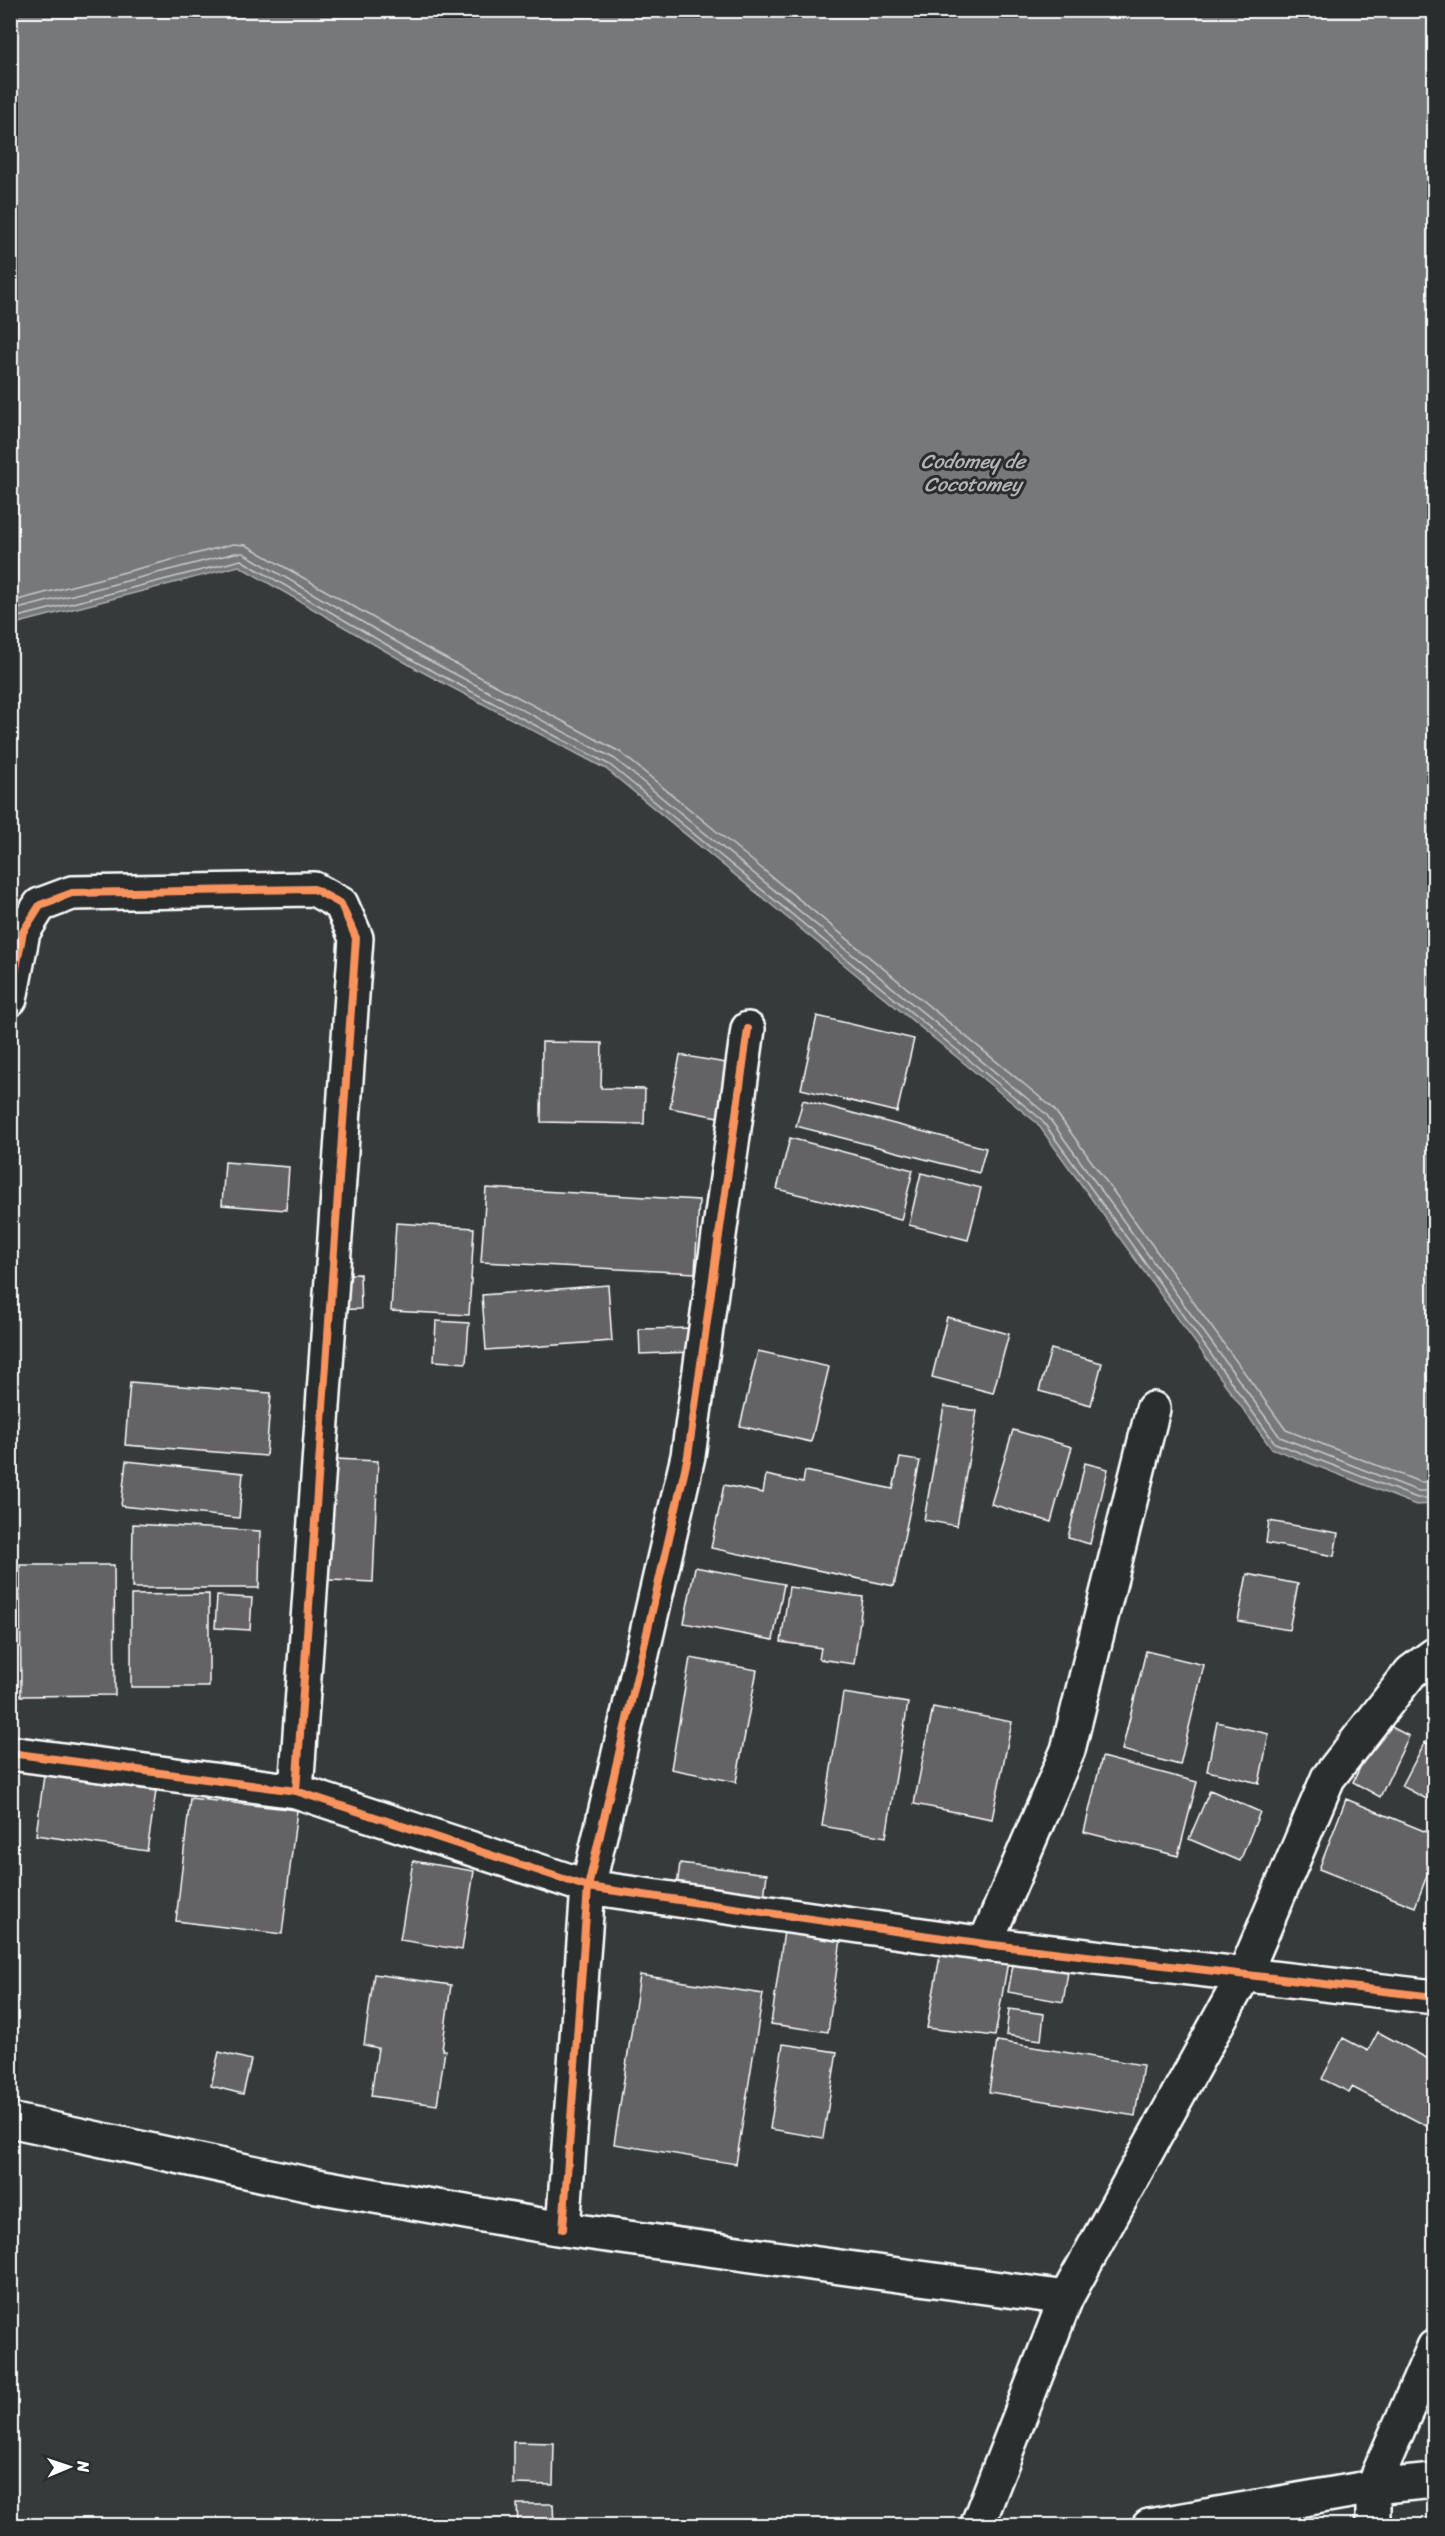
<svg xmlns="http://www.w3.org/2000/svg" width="1445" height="2536" viewBox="0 0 1445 2536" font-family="Sriracha,sans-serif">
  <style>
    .water { fill: #767879; stroke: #adaeaf; stroke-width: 1.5 }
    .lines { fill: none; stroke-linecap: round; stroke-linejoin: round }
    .shore { stroke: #c8c9c9; stroke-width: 1.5 }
    .building { fill: #636465; stroke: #fff; stroke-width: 1.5 }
    .minor-casing { stroke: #fff; stroke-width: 38 }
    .minor { stroke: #2a2d2e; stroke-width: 33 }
    .cycleway-casing { stroke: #2a2d2e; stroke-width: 11 }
    .cycleway { stroke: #f8935d; stroke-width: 8 }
    .labels { text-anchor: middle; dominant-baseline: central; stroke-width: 6; stroke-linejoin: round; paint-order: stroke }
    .water-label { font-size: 20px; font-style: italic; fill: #b4b5b5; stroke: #2a2d2e }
  </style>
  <rect width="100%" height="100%" fill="#373a3b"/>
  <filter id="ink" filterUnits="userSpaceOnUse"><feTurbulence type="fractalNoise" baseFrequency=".0167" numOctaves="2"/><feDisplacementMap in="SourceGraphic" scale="12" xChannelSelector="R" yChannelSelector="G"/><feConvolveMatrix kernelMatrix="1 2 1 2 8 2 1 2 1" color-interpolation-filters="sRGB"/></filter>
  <g filter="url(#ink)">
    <!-- water -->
    <path class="water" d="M11,10L1434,11V1504L1416,1505L1271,1448L1037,1123L606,769L415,668L239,566L11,625Z"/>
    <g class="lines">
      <!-- shore -->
      <path class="shore" d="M10,602L233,544L246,545L426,648L620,752L1053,1108L1286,1430L1420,1482H1434
        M10,611L235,553H243L421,656L615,759L1046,1114L1280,1437L1418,1491H1434
        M10,619L241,560L418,663L610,765L1041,1119L1275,1443L1417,1498H1434"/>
    </g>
    <!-- building -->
    <path class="building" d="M817,1016L914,1039L897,1112L801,1089Z
      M542,1042L602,1043L601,1088L645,1089L644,1124L541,1122Z
      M680,1055L743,1066L734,1120L670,1108Z
      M803,1100L986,1148L979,1173L796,1126Z
      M790,1138L913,1170L901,1220L777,1189Z
      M225,1162L289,1167L286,1210L222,1205Z
      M921,1173L981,1188L968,1240L909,1225Z
      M486,1188L699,1200L695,1273L481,1262Z
      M396,1223L474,1228L469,1315L391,1311Z
      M360,1274L361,1309L321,1310L320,1275Z
      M608,1285L612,1341L486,1350L482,1295Z
      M947,1317L1009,1334L993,1393L932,1377Z
      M436,1321L469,1323L466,1363L434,1361Z
      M693,1328V1352L640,1354L639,1329Z
      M1051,1349L1102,1363L1091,1405L1039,1391Z
      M758,1351L829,1367L811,1442L740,1426Z
      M130,1382L271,1393L266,1456L125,1445Z
      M944,1406L977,1411L957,1526L924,1520Z
      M1013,1430L1072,1447L1051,1522L991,1504Z
      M315,1458L378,1461L373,1582L309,1579Z
      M900,1458L920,1461L894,1586L711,1548L724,1485L763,1493L766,1475L803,1483L805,1471L893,1489Z
      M126,1461L243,1473L239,1518L121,1506Z
      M1085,1463L1108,1469L1090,1544L1068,1538Z
      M1269,1521L1338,1533L1334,1556L1266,1543Z
      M133,1524L260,1531L259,1588H132Z
      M20,1565H114L115,1695L21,1696Z
      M695,1567L784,1584L773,1640L684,1623Z
      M1247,1574L1298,1584L1289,1630L1238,1621Z
      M789,1587L863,1597L854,1664L819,1659L821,1648L781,1642Z
      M209,1594V1687H131V1595Z
      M217,1596L252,1598L250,1630L215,1628Z
      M1146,1651L1204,1665L1180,1765L1122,1750Z
      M690,1658L757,1670L736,1782L671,1769Z
      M843,1693L908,1703L886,1837L822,1826Z
      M933,1707L1012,1722L992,1819L914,1804Z
      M1434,1720V1737L1428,1734Z
      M1217,1722L1269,1734L1259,1783L1207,1771Z
      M1382,1722L1409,1736L1380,1797L1353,1782Z
      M1425,1742L1434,1747V1803L1402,1786Z
      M1102,1757L1197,1782L1178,1856L1084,1832Z
      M44,1775L156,1791L147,1851L36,1835Z
      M1210,1790L1260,1812L1240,1861L1189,1839Z
      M190,1798L297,1810L282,1934L176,1921Z
      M1346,1799L1434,1835V1857L1415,1907L1319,1869Z
      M413,1861L474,1871L462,1950L400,1940Z
      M680,1863L767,1874L762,1913L675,1902Z
      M946,1923L1013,1933L995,2036L927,2028Z
      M784,1931L841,1939L828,2032L771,2024Z
      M1018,1938L1072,1948L1063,2002L1008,1992Z
      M374,1974L451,1985L442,2050H445L437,2105L371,2096L378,2048L364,2045Z
      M640,1975L763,1994L736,2164L614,2144Z
      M1009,2009L1044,2014L1041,2040L1006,2035Z
      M1378,2032L1434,2062V2130L1352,2087L1349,2092L1322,2079L1343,2038L1368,2051Z
      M997,2041L1143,2065L1135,2116L989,2092Z
      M783,2044L837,2052L823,2138L770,2129Z
      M219,2052L251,2060L243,2094L211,2086Z
      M513,2442L554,2443L553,2485L513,2484Z
      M517,2504H553L554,2526H518Z"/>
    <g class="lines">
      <defs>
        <path id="minor" d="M10,999L23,932L40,905L72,893L314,889L341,904L356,938L296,1791
          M10,1753L296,1791L588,1887L985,1944L1434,1997
          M985,1944L1068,1750L1153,1409
          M10,2120L306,2184L563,2229L1066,2298
          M563,2229L588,1887L688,1456L748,1029
          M977,2526L1066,2298L1245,1973L1328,1778L1411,1672L1434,1655
          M1149,2526L1373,2487L1434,2481
          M1373,2526V2487L1434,2347"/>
      </defs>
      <!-- minor casing -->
      <use href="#minor" class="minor-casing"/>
      <!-- minor -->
      <use href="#minor" class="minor"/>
      <defs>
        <path id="cycleway" d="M10,999L23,932L40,905L72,893L314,889L341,904L356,938L296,1791
          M10,1753L296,1791L588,1887L985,1944L1434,1997
          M563,2229L588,1887L688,1456L748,1029"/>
      </defs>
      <!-- cycleway casing -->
      <use href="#cycleway" class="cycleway-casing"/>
      <!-- cycleway -->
      <use href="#cycleway" class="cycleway"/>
    </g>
  </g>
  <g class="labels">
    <!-- water labels -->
    <g class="water-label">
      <text x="973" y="461">Codomey de<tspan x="973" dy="23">Cocotomey</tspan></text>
    </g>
  </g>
  <!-- margin -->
  <rect width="1445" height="2536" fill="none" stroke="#2a2d2e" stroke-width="36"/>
  <rect x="18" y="18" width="1409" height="2500" fill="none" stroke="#fff" stroke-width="2" filter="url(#ink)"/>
  <!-- north arrow -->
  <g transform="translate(69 2467) rotate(88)" stroke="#2a2d2e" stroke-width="4.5" paint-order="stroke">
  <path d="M0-4.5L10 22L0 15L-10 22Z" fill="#ffffff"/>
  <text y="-9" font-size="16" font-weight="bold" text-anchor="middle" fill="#ffffff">N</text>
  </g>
</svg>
